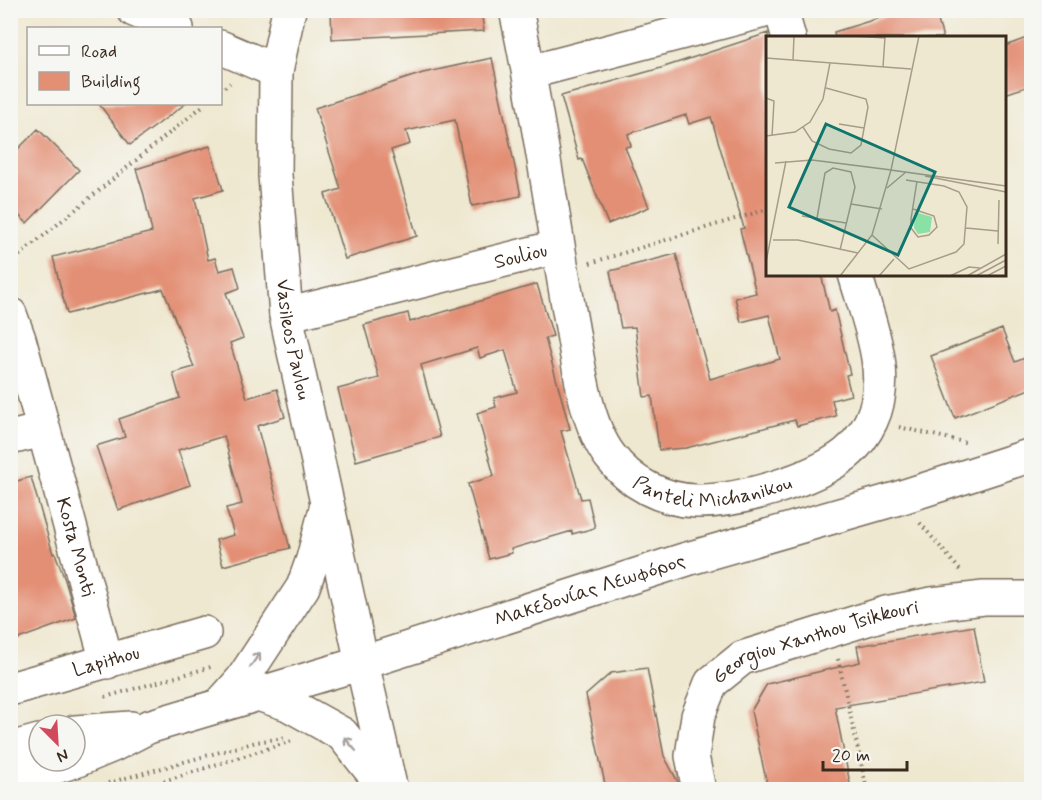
<svg xmlns="http://www.w3.org/2000/svg" width="1042" height="800" viewBox="0 0 1042 800" font-family="Mynerve,sans-serif">
  <style>
    .building { fill: #e38f74 }
    .lines { fill: none; stroke-linecap: round; stroke-linejoin: round }
    .minor-casing { stroke: #7a6c5c; stroke-width: 36 }
    .major-casing { stroke: #7a6c5c; stroke-width: 36 }
    .path { stroke: #7a6c5c; stroke-width: 4; stroke-dasharray: 1.5 4.5; stroke-linecap: butt }
    .minor { stroke: #fff; stroke-width: 33 }
    .major { stroke: #fff; stroke-width: 33 }
    .oneway { stroke: #a79f9a }
    .labels { text-anchor: middle; dominant-baseline: central; stroke-width: 4.5; stroke-linejoin: round; paint-order: stroke }
    .street-label { font-size: 20px; fill: #3b2a1e; stroke: #f6f6f2 }
    .inset-road { fill: none; stroke: #a79c89; stroke-width: 1.5 }
    .view { fill: #0f766e; fill-opacity: 0.15; stroke: #0f766e; stroke-width: 3 }
    .inset-edge { fill: none; stroke: #3b2a1e; stroke-width: 3 }
  </style>
  <rect width="100%" height="100%" fill="#f6f6f2"/>
  <filter id="ink" filterUnits="userSpaceOnUse"><feTurbulence type="fractalNoise" baseFrequency=".0167" numOctaves="2"/><feDisplacementMap in="SourceGraphic" scale="12" xChannelSelector="R" yChannelSelector="G"/><feConvolveMatrix kernelMatrix="1 2 1 2 8 2 1 2 1" color-interpolation-filters="sRGB"/></filter>
  <filter id="wash" filterUnits="userSpaceOnUse"><feTurbulence type="fractalNoise" baseFrequency=".008" numOctaves="4" result="noise"/><feDisplacementMap in="SourceGraphic" scale="24" xChannelSelector="R" yChannelSelector="G"/><feGaussianBlur stdDeviation="1.35" result="paint"/><feColorMatrix in="noise" values="0 0 0 0 0 0 0 0 0 0 0 0 0 0 0 0 0 1.4 0 .05"/><feComposite in="paint" operator="in"/></filter>
  <g filter="url(#wash)">
    <rect width="100%" height="100%" fill="#efe8d0"/>
    <g id="blocks">
      <!-- building -->
      <path class="building" d="M331,10H481L484,31L332,39Z
        M905,10H935L943,38H835L834,32Z
        M768,33V274H821L830,312L835,310L850,374L846,375L851,395L832,400L836,416L797,426L795,420L686,448L659,450L652,396L644,397L635,327L621,328L610,271L676,254L710,379L780,359L769,315L741,322L735,298L756,293L740,229L744,228L711,117L689,124L686,115L628,134L631,146L625,147L649,207L608,224L582,159L579,160L561,96L661,68Z
        M1032,36V85L1005,94V46Z
        M492,58L521,196L472,206L455,120L406,131L410,144L391,150L417,236L345,259L325,194L341,189L315,108L423,73Z
        M99,104H185L130,145Z
        M38,129L79,170L27,223L10,207V157Z
        M210,146L223,190L195,198L208,260L215,258L219,271L234,267L240,288L226,293L243,338L230,343L247,398L277,389L285,417L257,426L290,548L223,566L216,540L234,535L226,508L242,504L224,436L178,450L190,485L118,510L96,446L125,437L119,419L180,398L173,373L194,367L163,289L67,314L53,257L152,232L144,195L136,169Z
        M537,284L553,336L545,338L570,429L561,431L581,499L588,498L595,528L572,534V531L511,549L512,553L489,559L468,484L494,476L477,413L496,407L494,398L517,392L505,350L480,358L477,348L421,365L440,437L356,461L338,389L379,378L364,325L408,313L410,322Z
        M1002,329L1015,362L1032,355V388L955,418L931,356Z
        M31,477L53,554L55,553L65,580L76,618L10,642V483Z
        M974,626L984,682L835,707L851,789H768L751,711L767,684L860,662L857,646Z
        M647,668L664,756L678,782L680,789H606L586,695L611,673Z"/>
    </g>
  </g>
  <g filter="url(#ink)">
    <use href="#blocks" fill-opacity="0" stroke="#7a6c5c" stroke-width="1.5"/>
    <g class="lines">
      <defs>
        <g id="minor">
          <path d="M134,10L177,28"/>
          <path id="s1" d="M289,10L276,71L275,175L286,315L362,663L687,559L899,498L1032,455"/>
          <path id="s2" d="M516,10C538,112 552,214 570,316C578,358 584,422 610,456C630,483 662,500 696,501C738,502 813,480 846,454C856,446 866,432 871,421C893,375 868,320 855,274"/>
          <path d="M781,10L789,38"/>
          <path d="M220,47L276,71"/>
          <path d="M530,72L768,10"/>
          <path id="s3" d="M10,314L19,339L107,662"/>
          <path id="s4" d="M286,315L557,247"/>
          <path d="M10,438L43,430"/>
          <path id="s5" d="M10,689L204,633"/>
          <path id="s6" d="M699,790L692,756L698,716L711,683L742,658L886,613L932,604L984,598H1032"/>
        </g>
        <path id="major" d="M258,694L288,704L342,734L386,789
          M219,706L242,680L303,587L313,559L327,505
          M75,732L131,728
          M10,749L39,741
          M75,761L113,745L148,727L362,663L391,790
          M10,782L74,761"/>
      </defs>
      <!-- minor casing -->
      <use href="#minor" class="minor-casing"/>
      <!-- major casing -->
      <use href="#major" class="major-casing"/>
      <!-- path -->
      <path class="path" d="M220,91L230,83
        M10,263L205,104
        M590,263L768,209
        M899,427L968,443
        M920,523L960,570
        M838,659L867,790
        M105,697L211,667
        M108,783L256,742L284,738
        M135,790L292,741"/>
      <!-- minor -->
      <use href="#minor" class="minor"/>
      <!-- major -->
      <use href="#major" class="major"/>
    </g>
    <!-- one-way arrows -->
    <defs><path id="oneway-shaft" d="M-6 0H5M1.5-3L5.5 0L1.5 3" fill="none" stroke-width="1.6" stroke-linecap="round" stroke-linejoin="round" transform="scale(1.5)"/></defs>
    <g class="oneway">
      <use href="#oneway-shaft" transform="translate(255 660) rotate(-55)"/>
      <use href="#oneway-shaft" transform="translate(350 744) rotate(-131)"/>
    </g>
  </g>
  <g class="labels">
    <!-- street labels -->
    <g class="street-label">
      <text stroke="none"><textPath href="#s4" startOffset="242">Souliou</textPath></text>
      <text stroke="none"><textPath href="#s1" startOffset="332">Vasileos Pavlou</textPath></text>
      <text stroke="none"><textPath href="#s2" startOffset="574">Panteli Michanikou</textPath></text>
      <text stroke="none"><textPath href="#s3" startOffset="242">Kosta Monti</textPath></text>
      <text stroke="none"><textPath href="#s1" startOffset="902">Μακεδονίας Λεωφόρος</textPath></text>
      <text stroke="none"><textPath href="#s6" startOffset="225">Georgiou Xanthou Tsikkouri</textPath></text>
      <text stroke="none"><textPath href="#s5" startOffset="100">Lapithou</textPath></text>
    </g>
  </g>
  <!-- overview -->
  <g transform="translate(766 36)">
    <rect width="240" height="240" fill="#efe8d0"/>
    <path d="M149,176L166,181L164,196L152,198L148,192Z" fill="#8ae1a5"/>
    <path class="inset-road" d="M87,0L119,2M153,0L125,134L240,150M0,22L145,33M27,24L28,0M117,31L119,1M0,62L8,65L6,100M73,88L98,92M37,91L46,105L63,113L85,117L95,109L102,71L100,63L60,52M0,100L29,96L44,86L57,63L64,27M9,127L46,124L125,134L106,199L74,240M159,140L240,156M121,152L140,136M85,168L116,173M147,173L168,180L171,191L163,199L152,201L145,192V183L151,145M36,180L80,187M51,182L59,137L67,132L85,136L89,151L74,214M200,192L232,195M106,199L143,233L190,216L198,208L201,171L193,156L178,150L140,144M7,204H32L92,217M232,208L233,164M0,226L20,125M113,240L128,223M184,240L203,231L214,232M201,240L240,218M210,240L240,224M221,240L240,230"/>
    <path class="view" d="M60,88L169,136L132,219L23,171Z"/>
    <rect width="240" height="240" class="inset-edge"/>
  </g>
  <!-- margin -->
  <rect width="1042" height="800" fill="none" stroke="#f6f6f2" stroke-width="36"/>
  <!-- legend -->
  <rect x="27" y="27" width="195" height="78" fill="#f6f6f2" stroke="#aba49d" stroke-width="1.5"/>
  <rect x="39" y="46" width="30" height="9" fill="#ffffff" stroke="#aba49d" stroke-width="1.5"/>
  <text x="81" y="57" font-size="18" fill="#3b2a1e">Road</text>
  <rect x="39" y="72" width="30" height="18" fill="#e38f74" stroke="#aba49d" stroke-width="1.5"/>
  <text x="81" y="87" font-size="18" fill="#3b2a1e">Building</text>
  <!-- north arrow -->
  <g transform="translate(57 743) rotate(156)"><circle r="28" fill="#f6f6f2" stroke="#aba49d" stroke-width="1.5"/>
  <path d="M0-4.5L10 22L0 15L-10 22Z" fill="#d1495b"/>
  <text y="-9" font-size="16" font-weight="bold" text-anchor="middle" fill="#3b2a1e">N</text>
  </g>
  <!-- scale -->
  <path d="M823 761v9h84v-9" fill="none" stroke="#3b2a1e" stroke-width="3"/>
  <text x="832" y="761" font-size="18" fill="#3b2a1e" stroke="#f6f6f2" stroke-width="4.5" paint-order="stroke">20 m</text>
</svg>
